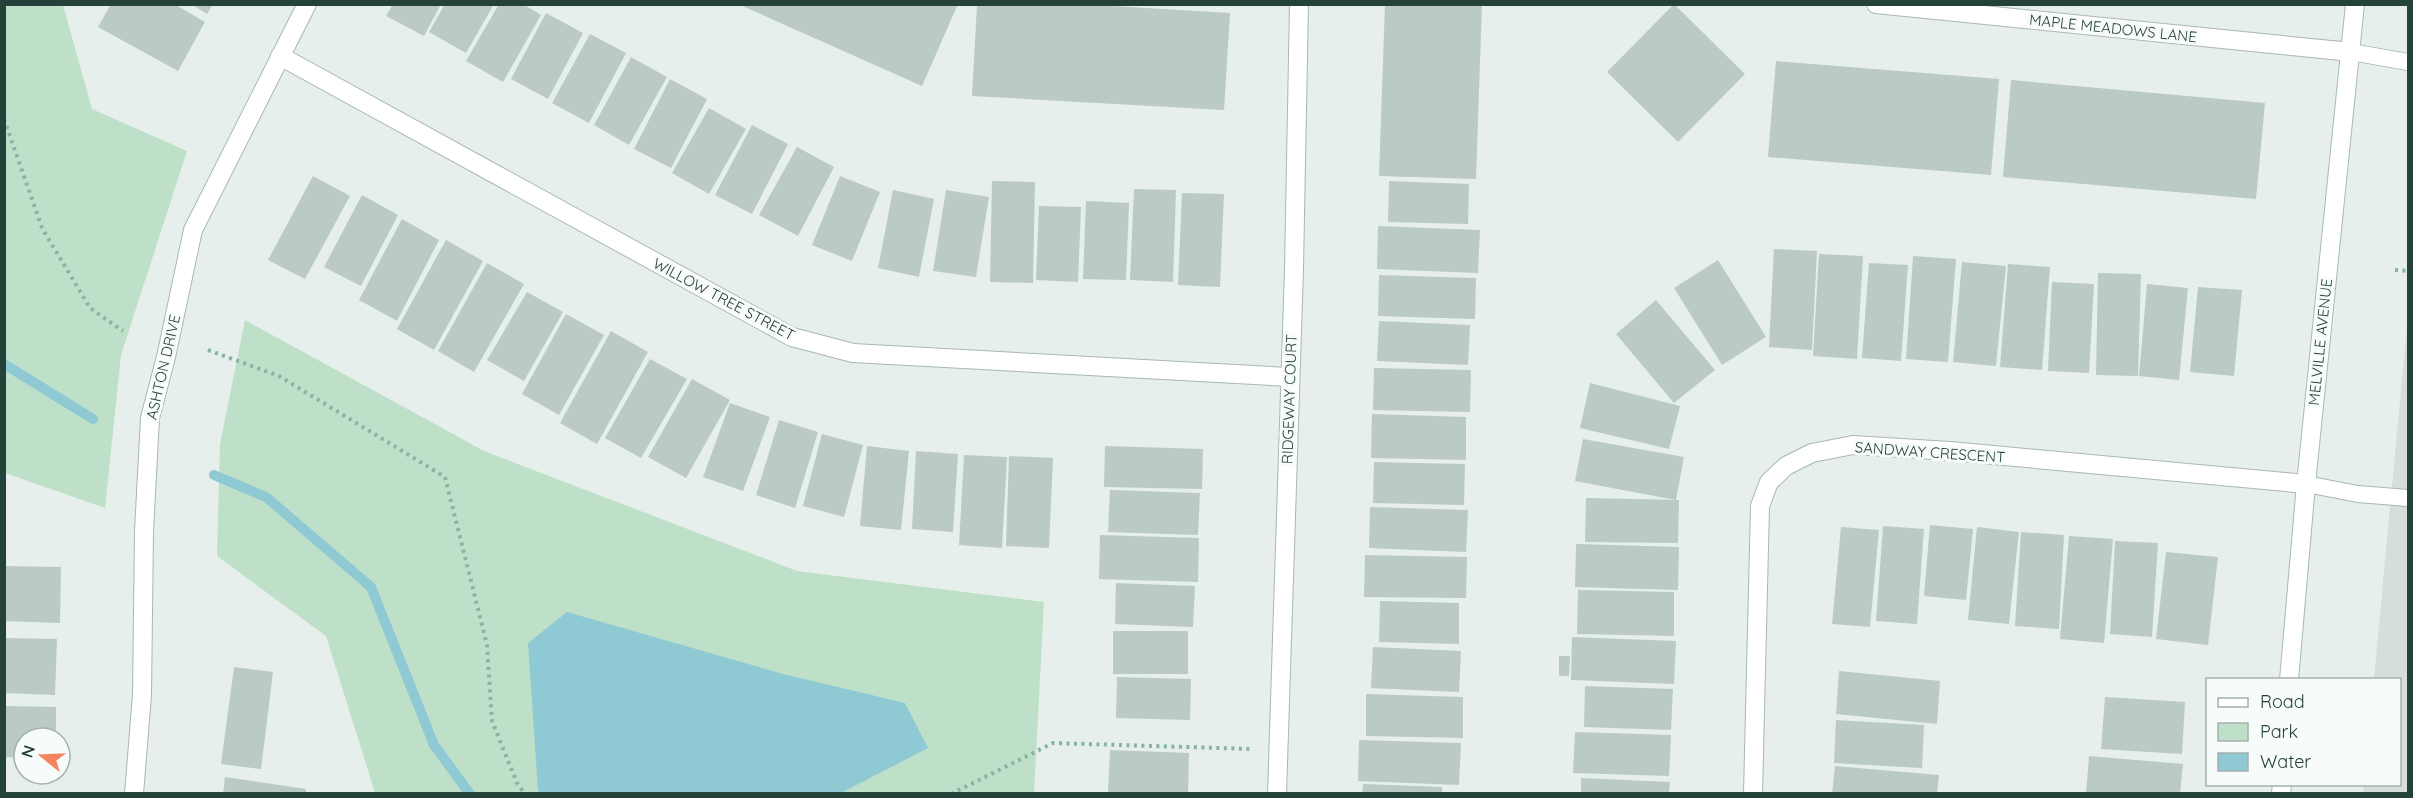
<svg xmlns="http://www.w3.org/2000/svg" width="2413" height="798" viewBox="0 0 2413 798" font-family="Quicksand,sans-serif">
  <style>
    .built { fill: #d4dfda }
    .green { fill: #bfe0c8 }
    .water { fill: #8ec9d4 }
    .lines { fill: none; stroke-linecap: round; stroke-linejoin: round }
    .stream { stroke: #8ec9d4; stroke-width: 10 }
    .building { fill: #bbcac4 }
    .lane-casing { stroke: #a8b8b2; stroke-width: 18 }
    .street-casing { stroke: #a8b8b2; stroke-width: 20 }
    .secondary-casing { stroke: #a4bbb3; stroke-width: 20 }
    .path { stroke: #86b3a5; stroke-width: 4; stroke-dasharray: 3 4.5; stroke-linecap: butt }
    .lane { stroke: #fff; stroke-width: 16 }
    .street { stroke: #fff; stroke-width: 18 }
    .secondary { stroke: #fff; stroke-width: 18 }
    .labels { text-anchor: middle; dominant-baseline: central; stroke-width: 6; stroke-linejoin: round; paint-order: stroke }
    .street-label { font-size: 15px; fill: #24423a; stroke: #f7fbf9 }
  </style>
  <rect width="100%" height="100%" fill="#e6efeb"/>
  <!-- built -->
  <path class="built" d="M2408,315V793L2363,794L2364,785L2400,784V680L2374,679Z"/>
  <!-- green -->
  <path class="green" d="M5,4L63,5L92,109L187,151L121,355L105,508L5,473Z
    M245,320L484,451L797,571L1044,602L1034,793H375L326,636L217,556L220,444Z"/>
  <!-- water -->
  <path class="water" d="M567,612L783,674L905,703L928,748L841,793H541L538,791L528,643Z"/>
  <g class="lines">
    <!-- stream -->
    <path class="stream" d="M4,364L93,419
      M214,475L266,497L371,587L434,745L470,794"/>
  </g>
  <!-- building -->
  <path class="building" d="M111,4H174L205,22L178,71L98,27Z
    M191,4H213L207,14Z
    M393,4H441L424,36L386,16Z
    M445,4H494L466,53L429,32Z
    M499,4H523L541,15L503,82L466,61Z
    M738,4H958L922,86Z
    M977,4H1079L1230,13L1224,110L972,96Z
    M1385,4H1482L1476,179L1379,176Z
    M1674,4L1745,74L1678,142L1607,72Z
    M546,13L583,33L548,99L511,79Z
    M590,34L626,53L589,123L552,103Z
    M631,57L667,77L629,145L594,125Z
    M1776,61L1999,79L1991,175L1768,157Z
    M670,79L707,99L671,168L634,149Z
    M2011,80L2265,103L2256,199L2003,177Z
    M709,108L746,129L709,194L672,173Z
    M752,125L788,144L752,214L715,195Z
    M797,147L834,167L798,236L759,215Z
    M313,176L350,196L305,279L268,260Z
    M840,176L880,192L852,261L812,245Z
    M992,181L1035,182L1033,283L990,282Z
    M1389,181L1469,184L1468,224L1388,222Z
    M1134,189L1176,190L1173,282L1130,280Z
    M893,190L934,199L919,277L878,268Z
    M946,190L989,197L976,277L933,271Z
    M1182,193L1224,194L1220,287L1178,285Z
    M362,195L398,215L361,286L324,267Z
    M1086,201L1129,203L1126,280L1083,279Z
    M1039,206L1081,207L1078,282L1036,280Z
    M402,219L439,240L397,321L359,300Z
    M1378,226L1480,230L1478,273L1377,269Z
    M446,240L483,261L434,350L397,329Z
    M1774,249L1817,251L1812,350L1769,347Z
    M1819,254L1863,256L1857,359L1813,356Z
    M1913,256L1956,259L1948,362L1906,359Z
    M1718,260L1766,337L1722,365L1674,288Z
    M1962,262L2006,266L1996,366L1953,362Z
    M487,263L524,284L474,372L438,351Z
    M1869,263L1908,265L1901,361L1862,358Z
    M2008,264L2050,267L2042,370L2000,367Z
    M2098,273L2141,274L2138,376L2096,375Z
    M1379,275L1476,278L1475,319L1378,316Z
    M2052,282L2094,284L2089,373L2048,371Z
    M2147,284L2188,288L2179,380L2139,376Z
    M2198,287L2242,290L2234,376L2190,372Z
    M527,292L563,312L524,381L487,360Z
    M1656,300L1715,370L1674,403L1616,334Z
    M566,314L604,335L559,415L522,394Z
    M1379,321L1470,325L1468,365L1377,361Z
    M611,331L648,352L597,444L560,423Z
    M650,359L687,379L641,458L605,438Z
    M1374,368L1471,370L1470,412L1373,410Z
    M692,379L730,400L686,478L648,457Z
    M1590,383L1680,406L1669,449L1580,428Z
    M730,403L770,417L743,491L703,477Z
    M1372,414L1466,417V460L1371,458Z
    M779,420L818,432L795,508L756,495Z
    M822,434L863,445L844,517L803,506Z
    M1583,439L1684,457L1676,500L1575,481Z
    M867,446L909,451L901,530L860,526Z
    M1105,446L1203,449L1202,489L1104,487Z
    M916,451L958,454L953,532L912,529Z
    M964,455L1007,457L1002,548L959,545Z
    M1009,456L1053,458L1049,548L1006,546Z
    M1374,462L1465,464L1464,505L1373,503Z
    M1110,490L1200,493L1198,535L1108,532Z
    M1586,498L1679,500L1678,543L1585,542Z
    M1370,507L1468,510L1466,552L1369,548Z
    M1930,525L1973,529L1966,600L1924,596Z
    M1883,526L1924,529L1917,624L1876,621Z
    M1841,527L1879,530L1870,627L1832,624Z
    M1977,527L2019,532L2009,624L1968,620Z
    M2021,532L2064,535L2059,629L2015,626Z
    M1100,535L1199,538L1198,582L1099,579Z
    M2069,536L2113,539L2104,643L2060,639Z
    M2115,541L2158,543L2152,637L2110,634Z
    M1576,544L1679,547L1678,590L1575,587Z
    M2166,552L2218,557L2208,645L2156,639Z
    M1365,555L1467,557L1466,598L1364,597Z
    M4,566L61,567L60,623L4,621Z
    M1116,583L1195,586L1193,627L1115,624Z
    M1578,590L1674,592V636L1577,634Z
    M1380,601L1459,603V644L1379,642Z
    M1113,631H1188V674H1113Z
    M1572,637L1676,641L1674,684L1571,680Z
    M4,638L57,639L55,695L4,693Z
    M1373,647L1461,651L1459,692L1371,688Z
    M1559,656H1570L1569,676H1559Z
    M234,667L273,672L261,769L221,764Z
    M1839,671L1940,681L1937,724L1836,714Z
    M1117,677L1191,679L1190,720L1116,718Z
    M1585,686L1673,689L1671,730L1584,727Z
    M1366,694L1463,697V738L1366,736Z
    M2105,697L2185,702L2182,754L2101,749Z
    M4,706L56,707V738H24V758L4,757Z
    M1836,720L1924,725L1922,768L1834,763Z
    M1575,732L1671,735L1669,776L1573,773Z
    M1359,740L1461,743L1459,785L1358,781Z
    M1110,750L1189,753L1188,794L1108,793Z
    M2089,756L2183,764L2180,794H2086Z
    M1835,766L1939,775L1937,794H1832Z
    M225,777L306,789V794H223Z
    M1581,778L1670,782L1669,794H1581Z
    M1363,784L1442,787V794H1362Z"/>
  <g class="lines">
    <defs>
      <path id="lane" d="M2351,52L2408,62
        M2306,484L2358,494L2408,498"/>
      <path id="street" d="M1876,4L2351,52
        M280,56L792,337L853,353L1289,377
        M134,794L142,695L144,531L150,418L166,357L193,230L307,4
        M1277,794L1294,269L1299,4
        M1753,794L1760,506L1769,482L1786,466L1812,453L1853,445L1950,451L2306,484"/>
      <path id="secondary" d="M2289,680L2306,484L2355,4
        M2281,794L2282,784"/>
    </defs>
    <!-- lane casing -->
    <use href="#lane" class="lane-casing"/>
    <!-- street casing -->
    <use href="#street" class="street-casing"/>
    <!-- secondary casing -->
    <use href="#secondary" class="secondary-casing"/>
    <!-- path -->
    <path class="path" d="M4,119L42,228L90,308L123,331
      M2395,270L2408,271
      M208,350L279,376L445,477L487,645L492,721L517,783L525,794
      M951,794L1053,743L1253,749"/>
    <!-- lane -->
    <use href="#lane" class="lane"/>
    <!-- street -->
    <use href="#street" class="street"/>
    <!-- secondary -->
    <use href="#secondary" class="secondary"/>
  </g>
  <g class="labels">
    <!-- street labels -->
    <g class="street-label">
      <text transform="translate(2113 28) rotate(6)">MAPLE MEADOWS LANE</text>
      <text transform="translate(724 299) rotate(28)">WILLOW TREE STREET</text>
      <text transform="translate(2320 342) rotate(-84)">MELVILLE AVENUE</text>
      <text transform="translate(163 367) rotate(-77)">ASHTON DRIVE</text>
      <text transform="translate(1289 399) rotate(-88)">RIDGEWAY COURT</text>
      <text transform="translate(1930 452) rotate(4)">SANDWAY CRESCENT</text>
    </g>
  </g>
  <!-- border -->
  <rect width="2413" height="798" fill="none" stroke="#24423a" stroke-width="12"/>
  <!-- legend -->
  <rect x="2206" y="678" width="195" height="108" fill="#f7fbf9" stroke="#a3b1ad" stroke-width="1.5"/>
  <rect x="2218" y="698" width="30" height="9" fill="#ffffff" stroke="#a3b1ad" stroke-width="1.5"/>
  <text x="2260" y="708" font-size="18" fill="#24423a">Road</text>
  <rect x="2218" y="723" width="30" height="18" fill="#bfe0c8" stroke="#a3b1ad" stroke-width="1.5"/>
  <text x="2260" y="738" font-size="18" fill="#24423a">Park</text>
  <rect x="2218" y="753" width="30" height="18" fill="#8ec9d4" stroke="#a3b1ad" stroke-width="1.5"/>
  <text x="2260" y="768" font-size="18" fill="#24423a">Water</text>
  <!-- north arrow -->
  <g transform="translate(42 756) rotate(288)"><circle r="28" fill="#f7fbf9" stroke="#a3b1ad" stroke-width="1.5"/>
  <path d="M0-4.5L10 22L0 15L-10 22Z" fill="#f4845f"/>
  <text y="-9" font-size="16" font-weight="bold" text-anchor="middle" fill="#24423a">N</text>
  </g>
</svg>
